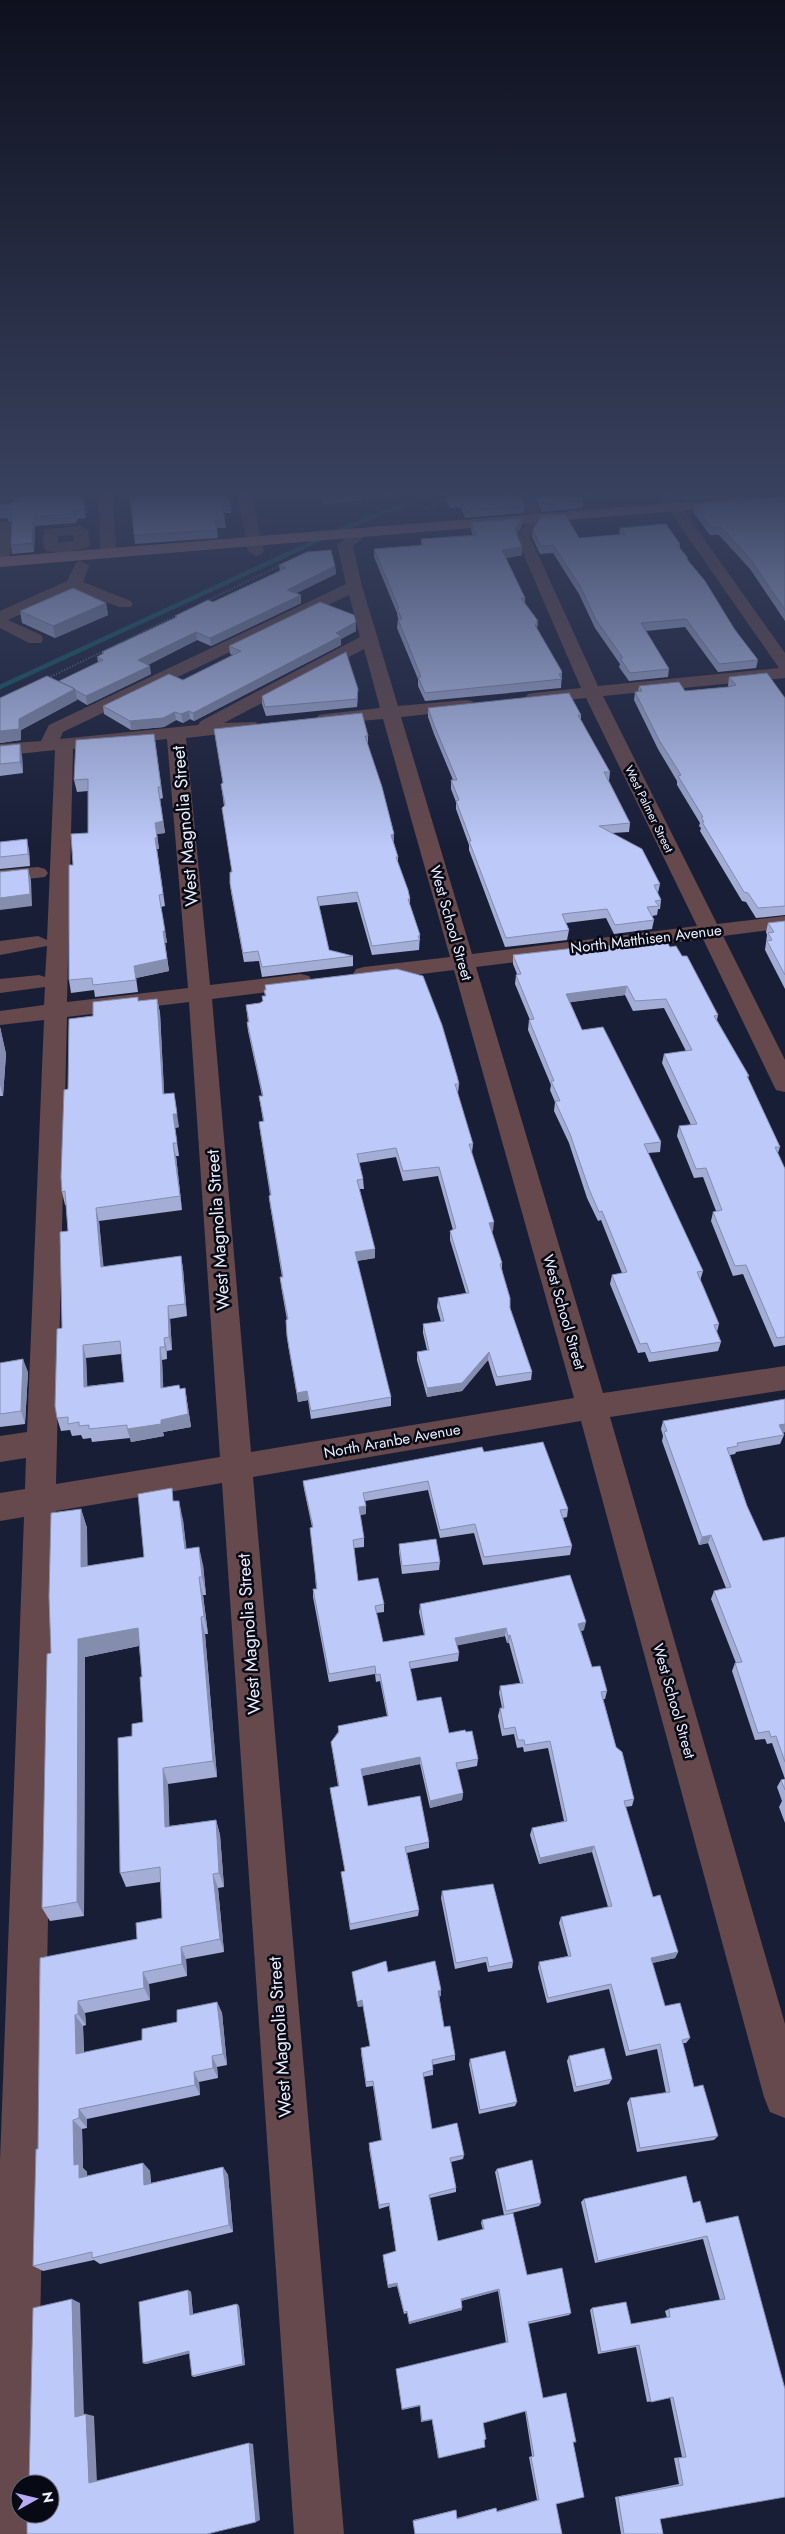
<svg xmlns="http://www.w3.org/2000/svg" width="785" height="2534" viewBox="0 0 785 2534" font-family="Jost,sans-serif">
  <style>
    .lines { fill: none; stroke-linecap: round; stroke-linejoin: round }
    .stream { stroke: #0f5a60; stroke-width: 4.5 }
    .path { stroke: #6c7186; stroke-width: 2; stroke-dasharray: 1 2; stroke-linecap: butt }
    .minor { fill: #65494c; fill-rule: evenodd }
    .major { fill: #aa7177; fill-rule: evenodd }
    .wall { fill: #a3add6; fill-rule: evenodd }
    .shaded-wall { fill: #848dae }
    .building { fill: #bdc9f9; stroke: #848dae; fill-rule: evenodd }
    .labels { text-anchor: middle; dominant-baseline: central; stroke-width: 5; stroke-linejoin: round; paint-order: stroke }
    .far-street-label { font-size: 12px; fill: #ebeffd; stroke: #070914 }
    .street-label { font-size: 15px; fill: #ebeffd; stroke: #070914 }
    .near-street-label { font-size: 18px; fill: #ebeffd; stroke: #070914 }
  </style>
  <rect width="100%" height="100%" fill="#191e37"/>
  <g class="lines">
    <!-- stream -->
    <path class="stream" d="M0,687L340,530L433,494"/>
    <!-- path -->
    <path class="path" d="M424,509L448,498
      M48,678L283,564"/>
    <!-- minor -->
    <path class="minor" d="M0,494H32L25,498L0,501Z
      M99,494H113L116,554L108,559L100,554Z
      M237,494H251L264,551L261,554L256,556L248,551Z
      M379,494H393V495L386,499L381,498Z
      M517,494H531L543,519L530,537L598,686L779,668L658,494H672L785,653V678L603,696L717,924L785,916V928L723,936L785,1060V1092L776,1090L773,1084L703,939L476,967L603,1393L785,1366V1390L610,1417L785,2024V2118L770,2112L764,2097L581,1421L253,1477L344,2534H294L222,1483L56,1511L37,2484H20V2514H36V2534H0V2161L24,1517L0,1521V1493L25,1489L26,1458L0,1462V1436L27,1432L44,1020L0,1025V1011L44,1005L45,987L0,993V979L39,975L45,977L47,946L0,955V941L38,936L47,940L55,750L0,756V744L41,741L49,725L346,584L337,545L355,531H365L367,534L353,546L362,586L398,706L466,700L472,701L475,705L472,709L466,710L401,717L472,954L697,926L586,698L534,703L528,702L525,698L528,694L534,693L581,688L516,537L529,519ZM349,595L360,637L201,721L198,725L60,739L63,732ZM364,649L380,708L325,714L319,715L316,719L319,723L325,724L383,719L450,957L364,967L356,969L353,974L356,979L364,981L454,970L574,1398L251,1452L212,999L301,988L309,986L312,981L309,976L301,974L210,985L186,738L256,730L259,726L256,722L224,723ZM167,739L188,988L67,1002L73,749ZM189,1002L220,1457L56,1484L67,1017Z
      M5,521L12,525L10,562L2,567L0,566V522Z
      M81,526L88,530L90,545L87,548L71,551L68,560H58L55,552L46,551C42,546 42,534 46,529ZM74,535V541L58,543V536Z
      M81,561L89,566L83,582L131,601L133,604L131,607H119L74,590L8,620L41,635L43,639L41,643H29L0,628V611L67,581L76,563Z
      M38,867L45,869L48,873L45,877L0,882V870Z"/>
    <!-- major -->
    <path class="major" d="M785,494V502L0,567V557Z"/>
  </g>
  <!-- wall -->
  <path class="wall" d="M83,494L86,518L77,519L76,523L35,526L34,552L12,554L11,545L12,523L8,521V518H0V505Z
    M130,494L231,505V513H224L226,528H217L218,538L135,544Z
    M320,494H363V500L324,504Z
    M444,494H519L525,505L524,513L465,518L461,507L450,508Z
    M533,494H595L579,495L583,501L582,508L542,512Z
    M680,494H766L685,500Z
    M785,496V621L750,569L719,535H710L693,512L694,504Z
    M471,522L522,526L517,534L522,555L506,558L525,598V603L538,621L537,629L562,673L561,688L425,701L418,686V679L397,628L398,619L397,613L374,557V549L421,545V539L473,536L471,530Z
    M620,528L680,544V548L688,558L687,560L735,630L758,660L756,668L718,672L685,627L646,631L669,669L668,677L629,681L619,667L620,664L595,628L579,594L553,553L540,554L532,537L533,529L579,538L619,535Z
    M279,565L335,566L336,574L296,593L301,603L211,646L197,640L148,665L151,674L87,705L77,699V700L21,730V740L0,743V698L59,682L98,662L97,657L102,654V652L175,618V616L213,602L280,571Z
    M106,603L108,615L55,638L22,623L20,611Z
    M356,631L341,639V645L194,721L190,719L183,723L176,720L164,727L131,730L104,714L103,706L183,680L233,655L230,654L229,646Z
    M729,677L785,698V915L756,918L746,902L742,901L700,831L701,828L699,826L700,823L677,785V781L658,749L634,700L635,692H638L639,686L685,691L729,687L728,686Z
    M262,696L358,697L357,707L266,716L262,704Z
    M428,708L581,715V720L610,772L609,781L630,823L629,832L612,833L660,884L658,893L661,900L660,909H658L657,915L652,916L654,920L652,929L614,934L606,918L566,923L569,930L567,940L505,947L469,850V845L456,809V802L451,789V780H453L434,734L428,717Z
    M214,729L368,736V745L394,843L398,857V863L410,899V905L420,935L419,950L372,955L357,902L319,906L329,950L353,956V966L262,977L259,961L244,962L231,892L230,883L232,872L222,808L224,806L221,784H223Z
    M154,734L163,798L160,799L165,833L157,834L159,849H157L165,906L161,907L167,943H165L169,971L136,978L138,992L95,997L94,990L71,993L69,980L88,833V791L77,792L74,780Z
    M0,746L22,756L23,773L0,776Z
    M0,842L29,850L30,866L0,869Z
    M785,921V989L765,950L767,935L766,932L768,923Z
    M670,947L682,956L718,1015L717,1020L749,1076L748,1078L780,1147L778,1153L785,1169V1345L774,1347L743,1274L733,1276L711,1221L713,1212L716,1211L703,1177L694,1178L677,1136L679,1126L691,1125L662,1063L664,1054L686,1051L664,1008L633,1011L625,995L570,1002L582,1030L661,1142L660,1152L648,1153L703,1271L700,1281L719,1324L717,1332L721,1342L718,1351L649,1362L645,1352L638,1353L610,1284L612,1275L622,1273L601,1220L598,1221L587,1198L569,1143L554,1111L555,1102L550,1090L551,1085L528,1030L529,1020H530L515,984L516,975L517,974L513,964V955L576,951Z
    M265,985L459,1084L458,1093H457L473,1144L472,1153L493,1231L491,1232L502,1263V1269L510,1308L532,1372L531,1380L496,1386L488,1360L462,1391L427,1397L417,1360V1352L427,1350L423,1333V1324L441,1322L437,1307L438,1298L466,1293L450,1240V1231L453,1230L438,1176L403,1181L396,1157L359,1163L363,1179L364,1189H359L375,1258L357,1261L391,1397V1406L311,1419L308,1400L298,1402L288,1345L286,1320H287L281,1286L280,1277H282L270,1205L269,1196L270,1195L260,1131L259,1122L263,1121L259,1096H262L248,1031L247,1022H248L246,1005L260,1003L263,1001L262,996H265L264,990H266Z
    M157,999L160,1013L164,1094L179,1127L175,1128L179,1156H176L182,1210L99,1221L103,1267L181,1256L183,1269L187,1316L170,1319L172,1350L167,1351V1359L162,1360L163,1388L180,1389L185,1388L191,1427L163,1432L164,1436L131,1442L130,1438L92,1442L91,1438L83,1439L81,1435L72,1436L70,1430L61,1431L57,1418L68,1231L66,1205H65L62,1192L68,1089L93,1016L139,1001ZM121,1354L124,1382L87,1386L86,1358Z
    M0,1027L6,1054L3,1096H0Z
    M0,1363L28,1372L25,1424L0,1427Z
    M663,1421L785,1432L782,1433L784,1435L780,1444L736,1452L735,1454L730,1455L747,1506L763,1541L785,1537V1823L779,1807L782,1801L777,1787L781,1780L785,1779L772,1743L767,1744L765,1739L755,1740L732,1671L735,1663H736L711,1599L714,1591L726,1588L708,1543L699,1545L662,1441L663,1436L661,1429Z
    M484,1452L568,1509L567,1517L563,1518L572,1546L570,1555L483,1565L474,1533L440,1538L428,1490L365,1501L366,1514L360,1515L364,1538V1547L354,1548L358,1581L384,1604V1612L376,1613L383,1642L424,1635L419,1612L420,1604L584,1630L581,1631L592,1667L607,1691L605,1699H603L616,1747L634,1799L632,1806L625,1807L653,1897L678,1952L675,1958L652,1963L665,2006L690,2038L686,2043H683L694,2087L718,2136L714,2140L637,2152L627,2103L630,2098L666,2093L657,2049L626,2056L609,1989L547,2003L538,1968L539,1962L568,1956L559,1923L561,1917L608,1907L592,1852L539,1864L530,1835L532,1828L564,1821L548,1748L524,1752L523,1747L517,1748L514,1734L502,1736L498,1716L500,1708H502L499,1693L500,1686L520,1683L509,1643H507L505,1636L457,1645L459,1653L458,1661L410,1669L417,1701L449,1733L478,1759L477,1766L457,1770L463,1793L462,1800L430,1808L420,1764L362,1776L368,1806L429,1842V1848L407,1853L419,1910L418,1916L350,1930L342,1878L341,1872L345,1871L331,1795L330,1788L338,1786L331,1742L338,1732V1726L387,1716L380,1681L376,1682L375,1674L329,1682L313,1597V1589H316L312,1527L304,1489L303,1481Z
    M175,1501L183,1520L186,1549L203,1565L206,1595H203L208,1634H205L217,1777L168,1784L169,1826L216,1820L220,1835L224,1887L218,1888L224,1952L186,1959L187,1976L149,1984L150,2000L85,2013L86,2025L83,2026L84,2053L142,2040L177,2022L217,2002L222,2013L227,2065L217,2067L218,2078L199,2082L200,2095L87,2119V2128L82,2129L83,2168L87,2172V2176L143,2163L150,2171L151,2183L223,2167L228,2175L233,2232L100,2264L94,2260L43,2271L33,2266L38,2149L40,1958L137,1939L162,1918L160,1882L126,1887L120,1873L132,1736L143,1722L142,1677L139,1646L85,1657L84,1916L50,1921L42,1908L51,1653L81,1509L87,1528V1566L144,1557Z
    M399,1544L440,1562L439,1570L402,1574L399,1552Z
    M442,1891L513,1962L512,1968L488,1972L486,1962L455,1969L441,1898Z
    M352,1972H388L441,1990V1996H439L444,2027L455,2055V2060L432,2065L433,2070V2075L423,2077L432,2129L464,2155L463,2159L451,2162L456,2188V2192L430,2198L438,2241L483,2230L481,2223L482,2220L527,2275L571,2313L569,2315L528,2324L543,2398L573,2442L584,2497L415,2534L413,2520L455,2510H456L457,2518L495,2508H496L497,2511L537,2500L529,2457L532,2456L525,2411L484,2423L485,2447L438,2458L432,2420L421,2422L420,2406L402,2410L396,2369L506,2343L498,2291L461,2301L462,2308V2310L409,2324L407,2313L404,2314L397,2286L388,2288L383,2258L396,2251L389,2206L379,2209L369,2148L381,2140L373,2086L366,2087L361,2053L370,2046L363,2006L358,2007Z
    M569,2056L612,2079L609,2084L574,2092L567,2061Z
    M470,2059L517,2102L515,2106L479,2114L469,2064Z
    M497,2169L541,2203L539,2206L504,2215L495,2172Z
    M584,2199L693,2203L706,2223L785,2389L660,2519L663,2534H621L615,2497L679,2484L674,2458L682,2457L670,2398L647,2402L636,2347L598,2354L590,2310L592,2308L631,2324L667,2318L665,2311L669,2309L720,2300L703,2239L595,2263L581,2202Z
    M188,2290L191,2292L193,2314L237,2304L239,2306L245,2365L194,2377L192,2376L190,2353L146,2364L143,2363Z"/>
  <!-- shaded-wall -->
  <path class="shaded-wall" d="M0,494H14L0,503Z
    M343,494H363V500L324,504V496Z
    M75,510L77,519L76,523L74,514Z
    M34,517L35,526L34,552L32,543Z
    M522,518V526L514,538L515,530Z
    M522,547V555L501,559L502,550Z
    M335,566L336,574L287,598V590Z
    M301,595V603L211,646L210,638Z
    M106,603L108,615L55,638L53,626Z
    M356,622V631L341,639V645L194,721L193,713L336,633Z
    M196,632L197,640L139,669L138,660Z
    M150,666L151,674L87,705L86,696Z
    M75,689L77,700L21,730V740L0,743V731L19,719Z
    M189,711L190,719L183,723L181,714Z
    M175,712L176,720L164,727L131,730L130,721Z
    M20,744L22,756L23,773L20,762Z
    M163,821L165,833L157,834L155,823Z
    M394,834V843L391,835Z
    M157,837L159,849H156L155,838Z
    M27,839L29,850L30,866L28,854Z
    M28,869L31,880L32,906L0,910V898Z
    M163,931H165L167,943H165Z
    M167,959L169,971L136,978L138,992L134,966Z
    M627,986L625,995L565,1003L566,994Z
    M157,999L160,1013L165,1108L163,1094Z
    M0,1027L6,1054L3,1096L0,1085Z
    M174,1093L179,1127L175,1128L179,1156L173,1114Z
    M173,1143L176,1156L182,1210L180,1196Z
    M96,1208L99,1221L105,1280L101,1267Z
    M494,1222L493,1231L488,1232L489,1223Z
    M375,1249V1258L355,1261V1252Z
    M181,1256L183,1269L187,1316L185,1304Z
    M168,1306L170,1319L172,1350L169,1337Z
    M164,1338L167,1351V1359L165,1347Z
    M83,1345L86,1358L88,1399L84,1387Z
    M160,1347L162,1360L164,1401L161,1388Z
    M489,1352L488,1360L462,1391L427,1397V1388Z
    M23,1359L28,1372L25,1424L21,1411Z
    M185,1388L191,1427L163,1432L164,1436L131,1442L127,1429L161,1420Z
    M307,1391L308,1400L298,1402L297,1393Z
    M785,1424V1432L776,1434L779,1425Z
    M179,1501L183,1520L189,1568L185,1549Z
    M366,1506V1514L359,1515V1507Z
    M81,1509L87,1528L88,1585L81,1567Z
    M711,1535L708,1543L699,1545L702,1537Z
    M199,1547L203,1565L206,1595L202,1577Z
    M199,1577L203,1595L208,1634L204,1616Z
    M201,1617L205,1634L217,1777L213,1761Z
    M586,1622L584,1630L577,1632L578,1624Z
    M138,1628L143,1645L85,1657L84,1916L77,1902L78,1639Z
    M506,1628L505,1636L455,1646V1638Z
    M510,1635L509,1643H507L508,1636Z
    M420,1757V1764L361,1776V1769Z
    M163,1768L168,1784L170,1842L165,1827Z
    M463,1793L462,1800L430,1808V1801Z
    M216,1820L220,1835L224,1887L219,1873Z
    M594,1846L592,1852L539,1864L540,1858Z
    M213,1874L218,1888L224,1952L220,1939Z
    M181,1947L186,1959L187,1976L182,1964Z
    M678,1952L675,1958L648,1964L651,1958Z
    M143,1972L149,1984L150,2000L144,1988Z
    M441,1990V1996L438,1997V1991Z
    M362,2000L363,2006L358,2007L357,2002Z
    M78,2001L85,2013L86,2025L78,2014Z
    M217,2002L222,2013L227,2065L223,2054Z
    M75,2015L83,2026L84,2065L76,2054Z
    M212,2056L217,2067L218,2078L213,2068Z
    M194,2072L199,2082L200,2095L195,2085Z
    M79,2109L87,2119V2128L79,2118Z
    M73,2120L82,2129L83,2168L87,2172L88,2186L79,2178L74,2165Z
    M143,2163L150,2171L151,2192L144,2185Z
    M223,2167L228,2175L233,2232L229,2225Z
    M397,2283V2286L388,2288V2285Z
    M499,2289L498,2291L460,2301L461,2299Z
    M188,2290L191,2292L193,2317L190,2315Z
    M72,2299L80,2303L84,2418L75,2417Z
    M237,2304L239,2306L245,2365L243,2364Z
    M462,2308V2310L409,2324V2322Z
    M189,2351L192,2353L146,2364L143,2363Z
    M86,2414L94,2416L97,2483H89Z
    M249,2443L253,2444L260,2520L256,2522Z"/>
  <!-- building -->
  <path class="building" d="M22,494H82L84,509L75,510L74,514L34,517L32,543L11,545L12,516L7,512V509H0V505H9Z
    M130,494H227L231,505L222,506L225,520H215L217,530L134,535Z
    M323,494H343L324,496Z
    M447,494H519L525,505L466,510L461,499L450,500Z
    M537,494H579L583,501L542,504Z
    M785,496V610L751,560L721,527H711L694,504Z
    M565,514L579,538L626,534L620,528L666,524L680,544L677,545L688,558H686L705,581L735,630L758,660L719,664L686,619L641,623L669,669L630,673L620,658H623L596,620L580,586L553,545L540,546L533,529L542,516Z
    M522,518L515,530L522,547L502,550L525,598H521L538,621L536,622L538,625H535L561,670L562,673L559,674L562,679L425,693L418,677H421L398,619H402L397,609L399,608L374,549L423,545L421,539L477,535L471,522Z
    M331,550L335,566L287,590L301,595L210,638L196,632L138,660L150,666L86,696L75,690V689L59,681L103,660L97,657L104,653L102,652L177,617L175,616L208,600L213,602L286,568L279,565L307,552Z
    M73,588L106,603L53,626L20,611Z
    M320,602L354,615L356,622L336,633L341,636L193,713L189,711L181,714L175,712L163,718L130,721L103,706L169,674L183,680L241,651L229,646Z
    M346,652L358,689L357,699L265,707L262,696Z
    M767,673L785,698V906L758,908L748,893L744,892L702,822H704L701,817H703L678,776L681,775L659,740L635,692L642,691L639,686L679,682L685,691L728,687L736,685L729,677Z
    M47,676L75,689L19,719V729L0,731V698Z
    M569,693L581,715H578L610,772H604L630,823L599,826L642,849L660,884L654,885L661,900L655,901L659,906L647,907L654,920L615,925L607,909L562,914L569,930L506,938L469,841H471L456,801L459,800L451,780H457L434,725L428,708Z
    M362,713L368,736H365L382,787L394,834L391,835L398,857H396L408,890L410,899H408L420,935L418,936L420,940L372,946L357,892L317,897L329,950L353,956L262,967L258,951L243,953L230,883V872H232L222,808L225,805L221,784L223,783L214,729Z
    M154,734L161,787H158L163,821L155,823L157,837L155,838L163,894L159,895L165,931H163L167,959L134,966L136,980L93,985L92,978L69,980V865H73L71,834L88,833V779L74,780L76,740Z
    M20,744V762L0,764V746Z
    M27,839L28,854L0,857V842Z
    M28,869L30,894L0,898V872Z
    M785,921V975L767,941L772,940L768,933L774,932L768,923Z
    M664,937L670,947L676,946L682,956H687L718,1015L714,1016L749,1076H747L780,1147H775L785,1169V1337L777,1338L746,1265L735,1266L713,1212L722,1210L706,1168L696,1169L679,1126L697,1124L664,1054L692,1050L666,999L635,1001L627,986L566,994L582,1030L603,1027L661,1142L644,1144L703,1271L697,1272L719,1324L714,1325L721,1342L651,1353L647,1343L640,1344L612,1275L627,1272L602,1211L599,1212L589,1189L570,1134L555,1101H560L551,1081H554L529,1020L534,1019L516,975L521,974L513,955L575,948L576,951Z
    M397,969L423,976L442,1025L457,1076L459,1084H455L473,1144H469L494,1222L489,1223L502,1263L500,1264L510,1298V1308L532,1372L497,1377L489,1352L462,1383L427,1388L417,1352L429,1350L423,1324L444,1321L438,1298L469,1293L450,1231L456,1228L439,1167L403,1171L396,1148L357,1154L363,1179L357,1180L375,1249L355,1252L391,1397L311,1411L307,1391L297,1393L287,1336L286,1320L288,1319L280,1277H283L269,1196L271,1195L259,1122L264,1121L259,1096H263L247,1022H249L246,1005L260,1003L263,1001L262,996H266L264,990H266L265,985Z
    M138,997V1001L157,999L163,1094L174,1093L177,1114H173L177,1143H173L180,1196L96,1208L101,1267L181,1256L185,1304L168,1306L169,1337L164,1338L165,1347H160L161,1388L179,1385L180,1389L185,1388L188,1414L161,1420V1424L127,1429V1425L89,1429V1425L79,1426V1422L68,1424V1417L57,1418L55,1406L57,1329L62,1328L60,1232L68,1231L65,1191L62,1192L61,1177L64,1090L68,1089L69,1019L93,1016V1002ZM120,1341L124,1382L84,1387L83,1345Z
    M0,1036H1L0,1054Z
    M23,1359L21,1411L0,1414V1363Z
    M785,1399V1424L779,1425L784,1435L737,1443L738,1446L727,1448L747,1506L763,1541L785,1537V1762L776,1736L771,1737L769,1731L758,1733L735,1663L742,1662L714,1591L731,1587L711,1535L702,1537L664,1432L667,1431L663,1421Z
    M543,1442L568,1509L560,1510L572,1546L484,1557L475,1524L440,1530L428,1481L363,1493L366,1506L359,1507L364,1538L353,1540L358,1581L378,1578L384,1604L375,1606L383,1642L425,1635L420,1604L570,1575L586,1622L578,1624L592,1667L600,1666L607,1691L601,1692L616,1747L622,1752L634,1799L624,1801L653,1897L660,1895L678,1952L651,1958L665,2006L680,2003L690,2038L682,2040L694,2087L703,2085L718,2136L640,2148L630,2098L670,2092L660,2044L629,2051L611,1984L548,1998L539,1962L571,1956L561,1917L612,1906L594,1846L540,1858L532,1828L567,1821L550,1741L525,1745L524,1740H518L515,1727L504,1729L500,1708H504L500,1686L523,1683L510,1635L508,1636L506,1628L455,1638L459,1653L409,1662L417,1701L441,1697L449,1733L465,1730L466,1732L472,1731L478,1759L456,1763L463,1793L430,1801L420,1757L361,1769L368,1806L420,1796L429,1842L405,1847L419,1910L350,1924L341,1872L345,1871L330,1788L339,1786L331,1742L339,1732L338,1726L388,1716L380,1674L376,1675L375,1666L329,1674L313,1589H317L310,1528L313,1527L303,1481L482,1447L484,1452Z
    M172,1488L173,1501H179L185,1549L199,1547L202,1577H199L204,1616L201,1617L213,1761L163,1768L165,1827L216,1820L219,1873L213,1874L220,1939L181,1947L182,1964L143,1972L144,1988L78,2001V2014L75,2015L76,2054L142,2040V2029L177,2022V2010L217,2002L223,2054L212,2056L213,2068L194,2072L195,2085L79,2109V2118L73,2120L74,2165L79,2164V2178L143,2163L144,2185L223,2167L229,2225L92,2258V2252L33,2266L36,2149H38L40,1958L137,1939L136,1923L162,1918L160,1867L120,1873L118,1738L132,1736V1724L143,1722L140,1677H142L138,1628L78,1639L77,1902L42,1908L47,1654L51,1653L49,1597L51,1513L81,1509V1567L144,1557L138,1494Z
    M436,1539L440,1562L402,1566L399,1544Z
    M785,1779V1790L781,1780Z
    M493,1884L513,1962L489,1967L487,1957L456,1963L442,1891Z
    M386,1961L388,1972L435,1961L441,1990L438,1991L444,2027L450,2026L455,2055L432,2060L433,2070L423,2073L432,2129L457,2123L464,2155L450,2158L456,2188L429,2195L438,2241L484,2229L482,2220L513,2213L527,2275L562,2268L571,2313L528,2322L543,2398L566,2393L576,2442H573L584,2497L556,2504L562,2534H415L413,2521L456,2510L457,2519L496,2508L497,2512L539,2500L531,2457L534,2456L526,2411L483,2423L486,2439L484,2440L485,2447L439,2458L432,2419L422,2421L420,2405L402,2409L396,2369L508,2342L499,2289L461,2299L462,2308L409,2322L407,2311L404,2312L397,2283L388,2285L383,2255L396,2251L389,2203L379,2205L369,2143L382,2140L373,2081L366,2082L361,2048L370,2046L362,2000L357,2002L352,1972Z
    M604,2048L612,2079L576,2087L569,2056Z
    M505,2051L517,2102L480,2110L470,2059Z
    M532,2160L541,2203L506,2211L497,2169Z
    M686,2176L693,2203L700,2201L706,2223L738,2216L785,2389V2497L660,2519L663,2534H624L618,2497L683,2485L678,2458L686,2457L673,2397L651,2402L639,2345L601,2352L592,2308L626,2302L631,2324L670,2317L669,2309L725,2299L707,2236L598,2261L584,2199Z
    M188,2290L190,2315L237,2304L243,2364L192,2376L189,2351L143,2363L139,2302Z
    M72,2299L75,2417L86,2414L89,2483L249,2443L256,2522L207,2534H27V2515L24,2514H50V2484H29L33,2308Z"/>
  <!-- sky -->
  <linearGradient id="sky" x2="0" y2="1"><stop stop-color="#0e101e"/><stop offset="0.58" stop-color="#38415e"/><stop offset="1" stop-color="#38415e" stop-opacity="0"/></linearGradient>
  <rect width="785" height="849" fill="url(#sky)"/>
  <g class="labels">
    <!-- far-street labels -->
    <g class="far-street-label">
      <text transform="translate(649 809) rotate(64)">West Palmer Street</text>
    </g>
    <!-- street labels -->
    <g class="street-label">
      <text transform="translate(451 923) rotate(74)">West School Street</text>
      <text transform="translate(646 939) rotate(-7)">North Matthisen Avenue</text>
      <text transform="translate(564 1312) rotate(74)">West School Street</text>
      <text transform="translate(392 1441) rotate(-10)">North Aranbe Avenue</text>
      <text transform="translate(674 1701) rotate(74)">West School Street</text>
    </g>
    <!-- near-street labels -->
    <g class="near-street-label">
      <text transform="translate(185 826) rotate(-95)">West Magnolia Street</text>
      <text transform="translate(218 1230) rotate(-94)">West Magnolia Street</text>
      <text transform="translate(249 1634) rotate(-94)">West Magnolia Street</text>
      <text transform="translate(280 2037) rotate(-94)">West Magnolia Street</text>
    </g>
  </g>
  <!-- north arrow -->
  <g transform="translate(35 2499) rotate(82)"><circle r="24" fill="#070914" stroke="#626571"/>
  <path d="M0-4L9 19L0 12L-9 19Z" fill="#b9abf7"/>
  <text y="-8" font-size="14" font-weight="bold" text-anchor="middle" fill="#ebeffd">N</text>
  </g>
</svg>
